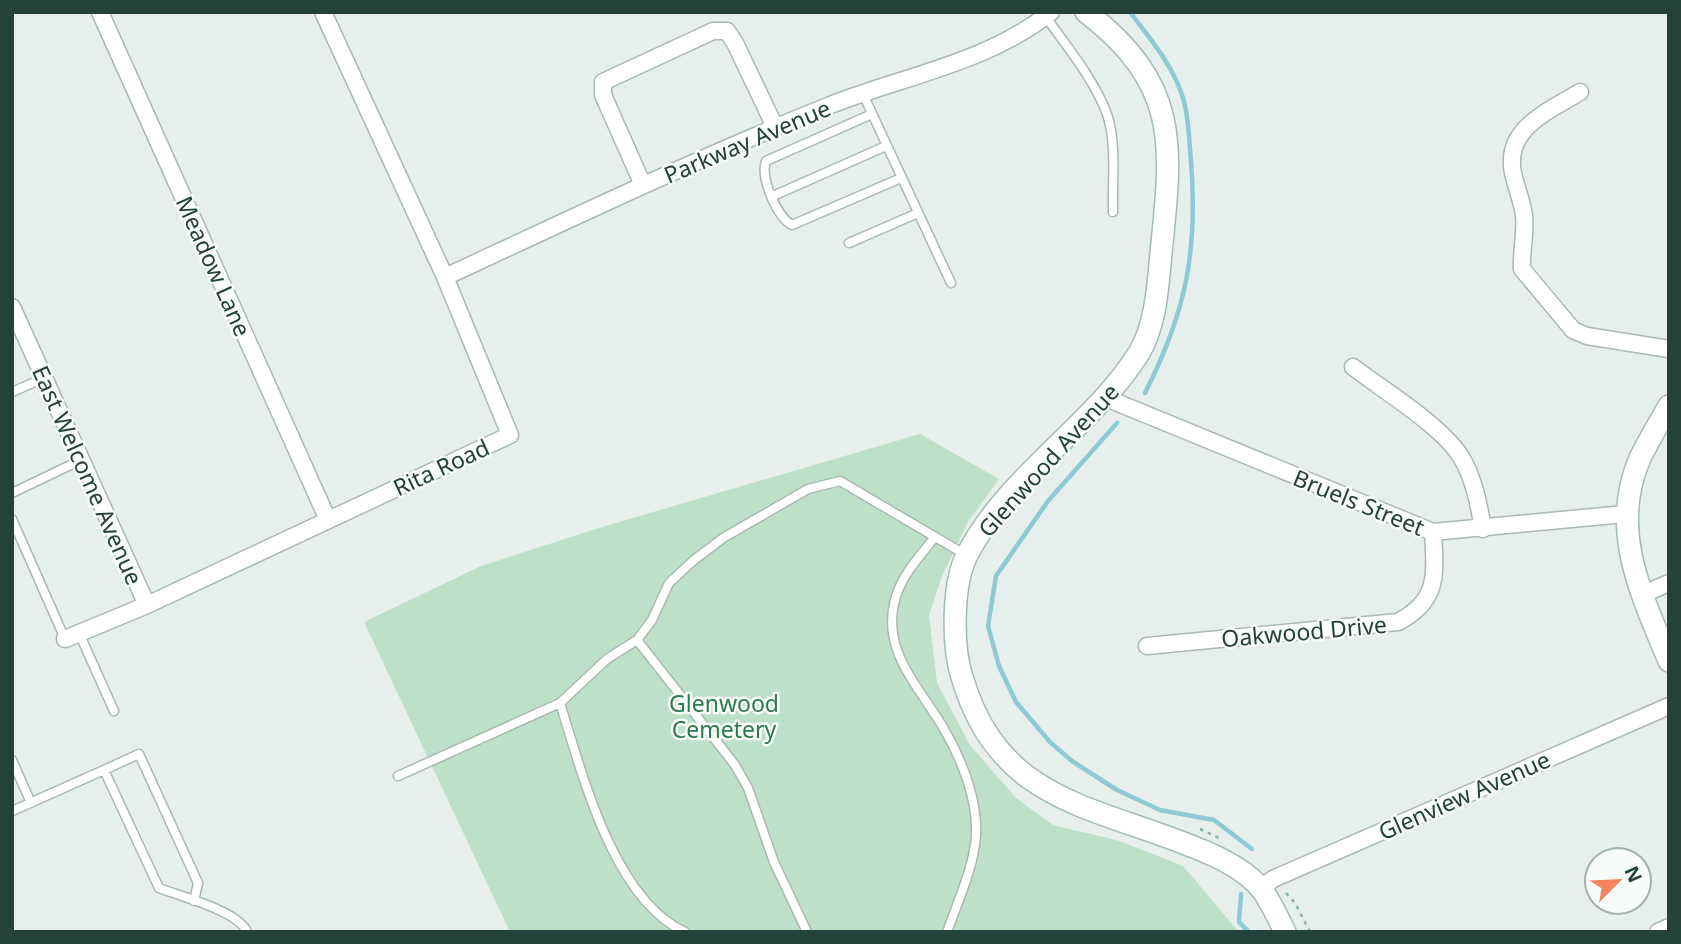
<svg xmlns="http://www.w3.org/2000/svg" width="1681" height="944" viewBox="0 0 1681 944" font-family="'Noto Sans',sans-serif">
  <style>
    .green { fill: #bfe0c8 }
    .lines { fill: none; stroke-linecap: round; stroke-linejoin: round }
    .stream { stroke: #8ec9d4; stroke-width: 4.5 }
    .lane-casing { stroke: #a8b8b2; stroke-width: 11 }
    .street-casing { stroke: #a8b8b2; stroke-width: 19 }
    .secondary-casing { stroke: #a4bbb3; stroke-width: 24 }
    .path { stroke: #86b3a5; stroke-width: 2.5; stroke-dasharray: 3.5 5; stroke-linecap: butt }
    .lane { stroke: #fff; stroke-width: 8 }
    .street { stroke: #fff; stroke-width: 16 }
    .secondary { stroke: #fff; stroke-width: 21 }
    .labels { text-anchor: middle; dominant-baseline: central; stroke-width: 5; stroke-linejoin: round; paint-order: stroke }
    .street-label { font-size: 23px; fill: #24423a; stroke: #f7fbf9 }
    .park-label { font-size: 23px; fill: #2d7a4b; stroke: #f7fbf9 }
  </style>
  <rect width="100%" height="100%" fill="#e6efeb"/>
  <!-- green -->
  <path class="green" d="M920,434L999,479L968,522L942,576L929,615L937,683L970,745L1016,798L1053,825L1120,841L1183,866L1239,932H510L364,622L481,566L602,527Z"/>
  <g class="lines">
    <!-- stream -->
    <path class="stream" d="M1130,12C1150,39 1173,65 1183,98C1189,117 1189,141 1191,161C1198,252 1186,312 1145,393
      M1117,423L1048,501L996,576L988,626L999,666L1016,702L1050,742L1072,761L1117,790L1160,810L1214,820L1252,849
      M1241,894L1239,922L1249,932"/>
    <defs>
      <path id="lane" d="M1046,17C1067,47 1094,79 1107,114C1117,144 1112,181 1113,212
        M862,92L951,283
        M872,114L766,161C760,178 777,217 792,225L901,178
        M773,196L886,146
        M849,243L918,213
        M12,392L44,378
        M12,493L81,460
        M12,519L65,639
        M935,537C919,557 899,578 894,604C883,654 921,689 944,729C961,758 978,800 976,835C974,867 958,901 947,932
        M79,633L114,711
        M637,640L735,765L748,788L774,862L807,932
        M560,703C582,773 613,899 685,932
        M12,760L31,803
        M104,770L139,754L198,883L194,901
        M398,776L560,703L607,659L637,640L652,620L669,583L694,560L723,538L808,489L840,481L966,555
        M12,811L104,770L159,888C179,896 239,911 247,932"/>
      <path id="street" d="M100,12L328,520
        M1580,92C1549,111 1504,128 1513,173C1516,187 1522,201 1524,215C1526,233 1521,251 1522,269L1573,330L1587,336L1669,349
        M643,185L603,95V82L713,31H727L735,43L775,127
        M445,277C572,218 698,158 828,106C903,76 987,63 1051,12
        M12,307L147,605
        M1353,367C1383,390 1442,426 1461,457C1474,478 1479,505 1483,529
        M1106,398L1433,532L1625,514
        M1641,595L1669,583
        M65,639L147,605L510,435L445,277L323,12
        M1147,646L1398,622C1440,600 1435,574 1433,532
        M1261,888L1273,879L1669,706
        M1658,932L1669,927"/>
      <path id="secondary" d="M1086,12C1181,85 1172,146 1161,253C1158,285 1156,325 1139,353C1092,427 1009,475 968,553C952,582 952,646 962,677C998,800 1089,805 1191,846C1215,855 1246,869 1262,890C1271,902 1278,918 1285,932
        M1669,406C1659,423 1649,440 1640,458C1609,529 1641,594 1669,661"/>
    </defs>
    <!-- lane casing -->
    <use href="#lane" class="lane-casing"/>
    <!-- street casing -->
    <use href="#street" class="street-casing"/>
    <!-- secondary casing -->
    <use href="#secondary" class="secondary-casing"/>
    <!-- path -->
    <path class="path" d="M1200,829L1219,838
      M1286,893L1295,903L1310,932"/>
    <!-- lane -->
    <use href="#lane" class="lane"/>
    <!-- street -->
    <use href="#street" class="street"/>
    <!-- secondary -->
    <use href="#secondary" class="secondary"/>
  </g>
  <g class="labels">
    <!-- street labels -->
    <g class="street-label">
      <text transform="translate(747 141) rotate(-23)">Parkway Avenue</text>
      <text transform="translate(214 266) rotate(66)">Meadow Lane</text>
      <text transform="translate(1048 460) rotate(-48)">Glenwood Avenue</text>
      <text transform="translate(441 467) rotate(-25)">Rita Road</text>
      <text transform="translate(88 475) rotate(66)">East Welcome Avenue</text>
      <text transform="translate(1359 502) rotate(22)">Bruels Street</text>
      <text transform="translate(1304 631) rotate(-5)">Oakwood Drive</text>
      <text transform="translate(1464 795) rotate(-24)">Glenview Avenue</text>
    </g>
    <!-- park labels -->
    <g class="park-label">
      <text x="724" y="703">Glenwood<tspan x="724" dy="26">Cemetery</tspan></text>
    </g>
  </g>
  <!-- border -->
  <rect width="1681" height="944" fill="none" stroke="#24423a" stroke-width="28"/>
  <!-- north arrow -->
  <g transform="translate(1618 881) rotate(66)"><circle r="33" fill="#f7fbf9" stroke="#a3b1ad" stroke-width="2"/>
  <path d="M0-5L12 26L0 18L-12 26Z" fill="#f4845f"/>
  <text y="-10" font-size="19" font-weight="bold" text-anchor="middle" fill="#24423a">N</text>
  </g>
</svg>
